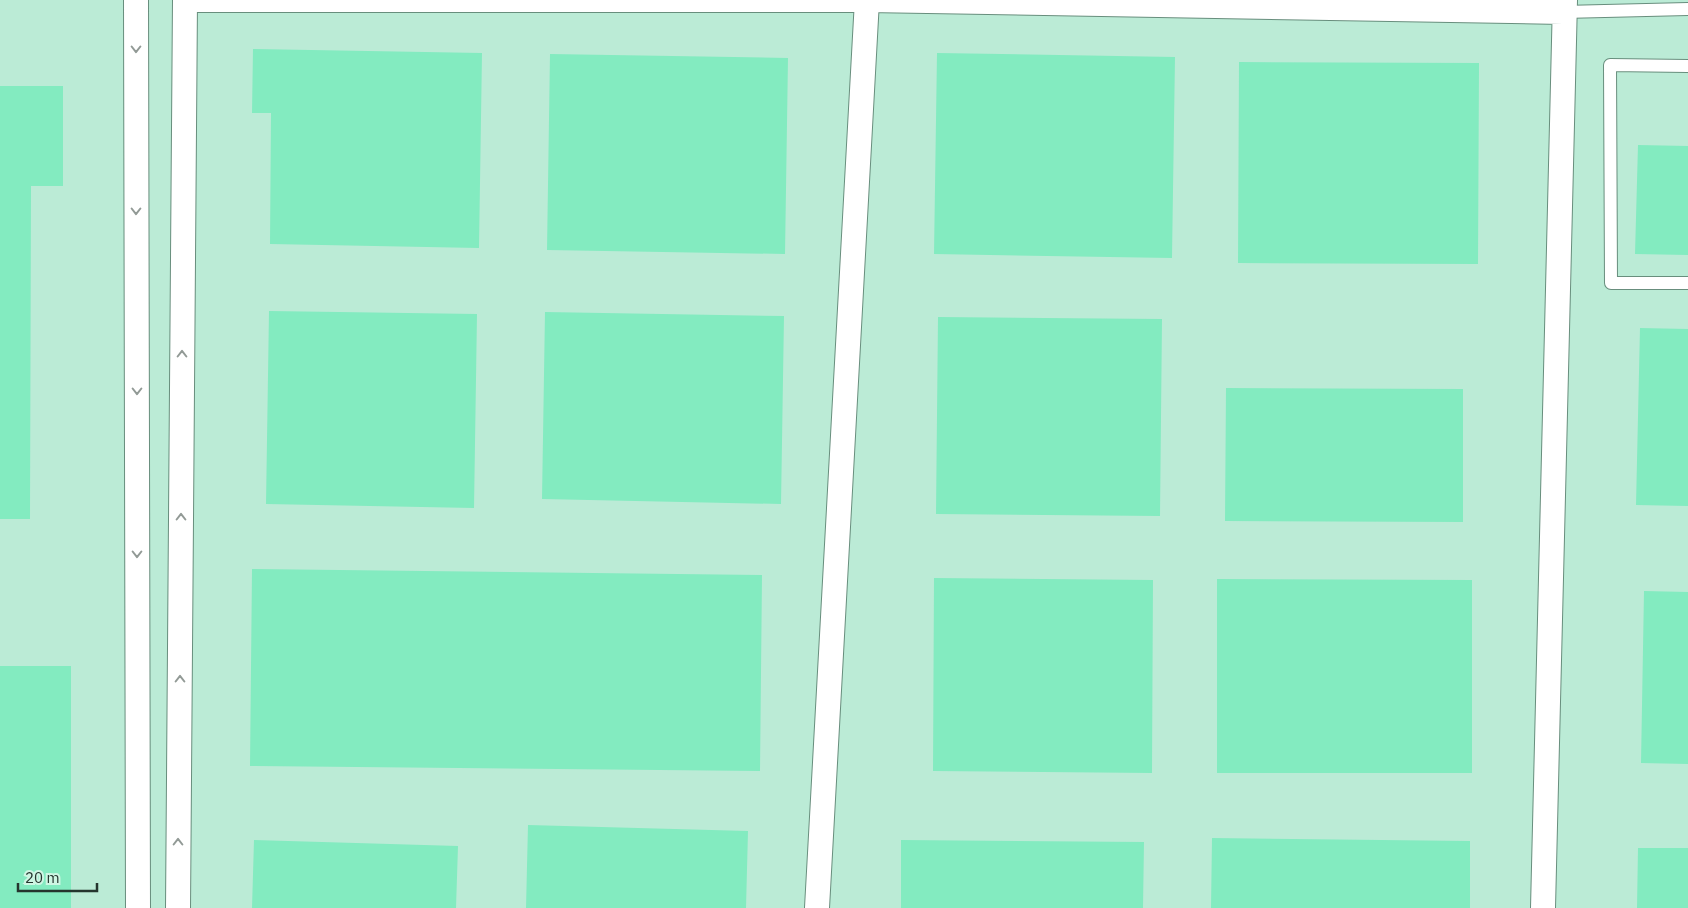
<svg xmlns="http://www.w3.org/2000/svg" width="1688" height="908" viewBox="0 0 1688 908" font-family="'IBM Plex Sans',sans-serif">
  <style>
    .built { fill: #bbebd6 }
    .building { fill: #83ebc0 }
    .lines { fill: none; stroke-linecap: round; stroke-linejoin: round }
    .service-casing { stroke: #688e7d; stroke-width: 14 }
    .minor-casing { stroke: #688e7d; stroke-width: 26 }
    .service { stroke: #fff; stroke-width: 12 }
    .minor { stroke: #fff; stroke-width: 24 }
    .oneway { stroke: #929a96 }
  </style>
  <rect width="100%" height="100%" fill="#cef6e3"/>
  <!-- built -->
  <path class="built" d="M0,0H1688V908H0Z"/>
  <!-- building -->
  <path class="building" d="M253,49L482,53L479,248L270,244L271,113H252Z
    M937,53L1175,57L1172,258L934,254Z
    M550,54L788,58L785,254L547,250Z
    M1239,62L1479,63L1478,264L1238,263Z
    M0,86H63V186H31L30,519H0Z
    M1638,145L1688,146V255L1635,254Z
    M269,311L477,314L474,508L266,504Z
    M545,312L784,316L781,504L542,499Z
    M938,317L1162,319L1160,516L936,514Z
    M1640,328L1688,329V506L1636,505Z
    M1226,388L1463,389V522L1225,521Z
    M252,569L762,575L760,771L250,766Z
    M934,578L1153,580L1152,773L933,771Z
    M1217,579L1472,580V773H1217Z
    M1644,591L1688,592V764L1641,763Z
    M0,666H71V908H0Z
    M528,825L748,831L746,908H526Z
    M1212,838L1470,841V908H1211Z
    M254,840L458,846L456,908H252Z
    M901,840L1144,842L1143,908H901Z
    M1638,848H1688V908H1637Z"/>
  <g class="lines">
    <defs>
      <path id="service" d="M1563,12L1688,9
        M1688,66L1610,65L1611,283H1688"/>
      <path id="minor" d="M136,0L138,908
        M185,0H867L1563,12
        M178,908L185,0
        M817,908L867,0
        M1543,908L1565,0"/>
    </defs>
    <!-- service casing -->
    <use href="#service" class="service-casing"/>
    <!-- minor casing -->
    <use href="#minor" class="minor-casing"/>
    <!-- service -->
    <use href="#service" class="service"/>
    <!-- minor -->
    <use href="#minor" class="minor"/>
  </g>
  <!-- one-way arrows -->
  <defs><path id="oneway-chevron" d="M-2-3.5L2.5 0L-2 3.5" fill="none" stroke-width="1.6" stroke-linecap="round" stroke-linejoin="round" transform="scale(1.25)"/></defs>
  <g class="oneway">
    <use href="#oneway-chevron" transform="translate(136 49) rotate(90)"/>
    <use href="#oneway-chevron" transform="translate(136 211) rotate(90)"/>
    <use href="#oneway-chevron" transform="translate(182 354) rotate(-90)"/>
    <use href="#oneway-chevron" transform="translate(137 391) rotate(90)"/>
    <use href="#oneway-chevron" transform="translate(181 517) rotate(-90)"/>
    <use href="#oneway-chevron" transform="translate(137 554) rotate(90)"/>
    <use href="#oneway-chevron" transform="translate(180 679) rotate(-90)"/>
    <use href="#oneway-chevron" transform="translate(178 842) rotate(-90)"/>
  </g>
  <!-- scale -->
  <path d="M18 883v8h79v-8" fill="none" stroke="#25352e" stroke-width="2.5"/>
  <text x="25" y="883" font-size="15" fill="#25352e" stroke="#cef6e3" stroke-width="4" paint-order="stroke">20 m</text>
</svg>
